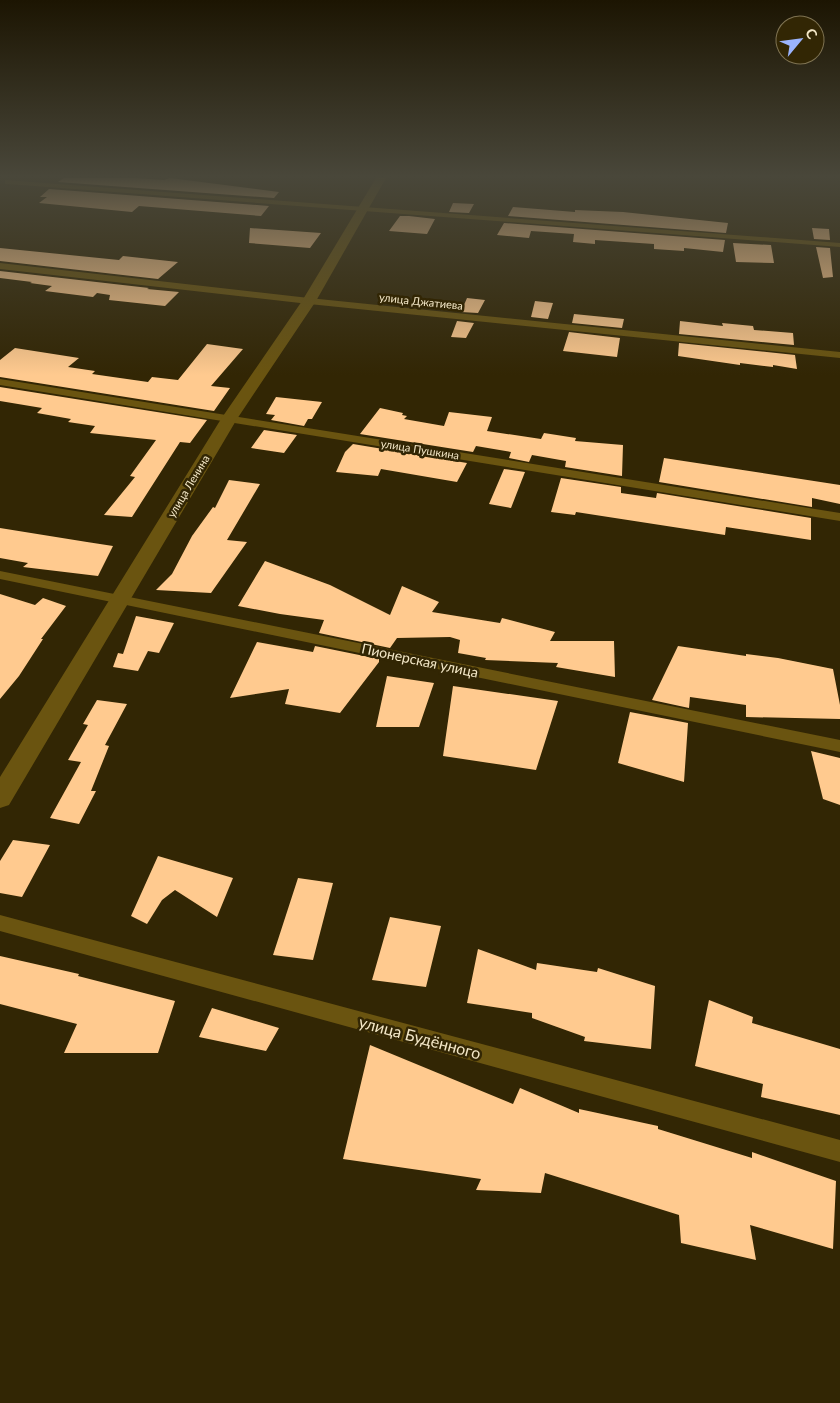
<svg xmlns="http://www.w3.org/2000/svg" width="840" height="1403" viewBox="0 0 840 1403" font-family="Lato,sans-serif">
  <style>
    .building { fill: #ffca8f }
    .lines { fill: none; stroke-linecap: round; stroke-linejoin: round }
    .street { fill: #6a5410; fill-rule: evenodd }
    .secondary { fill: #6a5410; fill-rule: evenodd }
    .labels { text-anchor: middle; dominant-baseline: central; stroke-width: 5; stroke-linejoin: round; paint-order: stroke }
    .far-street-label { font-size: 11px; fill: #f3e7c7; stroke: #322604 }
    .street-label { font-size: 14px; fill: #f3e7c7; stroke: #322604 }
    .near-street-label { font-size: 16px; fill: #f3e7c7; stroke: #322604 }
  </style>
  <rect width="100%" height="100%" fill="#322604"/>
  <!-- building -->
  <path class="building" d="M64,178H135L164,180L170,178L279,192L274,198L58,182Z
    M49,189L269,206L261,216L139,206L132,212L39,203L47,197H40Z
    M453,203L474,204L469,213L449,212Z
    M513,207L575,212V210L623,212L728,223L726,233L508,216Z
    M400,216H409L435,219L427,234L389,231Z
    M504,223L725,240L723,252L684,248V251L654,249V244L595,240V244L573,242L574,234L531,231L529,238L497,235Z
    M250,228L321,233L310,248L249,243Z
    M812,228L829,229L830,240L814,239Z
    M733,243L771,245L774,263L736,262Z
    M816,247L830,248L833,277L823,278Z
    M0,248L119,260L123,256L178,262L158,279L0,261Z
    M0,271L149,288L147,289L179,292L165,306L109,300L110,295L97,293L93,297L45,291L52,286L30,283L32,282L0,278Z
    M467,298L485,300L478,313L461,312Z
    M535,301L553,303L548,319L531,317Z
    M574,314L624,319L622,328L572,323Z
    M457,321L474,323L466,338L451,337Z
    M680,321L723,326L722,323L753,326L754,330L793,333L794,345L679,334Z
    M569,332L620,338L617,357L563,351Z
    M679,343L795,355L797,369L773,365V367L740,363V365L678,356Z
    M207,344L243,349L211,386L230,388L214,411L0,377V360L15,348L79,358L68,367L95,371L92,374L148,382L152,377L178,380Z
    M0,387L207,420L190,443L180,442L132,517L104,515L135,477L130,476L156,440L90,433L95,426L68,422L71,419L37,413L42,408L0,401Z
    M276,397L322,402L312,419H308L304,426L271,420L275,415L266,414Z
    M380,408L403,413L402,415L407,416L404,419L444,426L449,412L492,417L487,431L541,439L544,433L576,438L575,441L623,445L622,476L565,467L566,461L532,455L529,462L509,458L511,452L476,446L473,452L360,434Z
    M264,430L297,435L284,453L251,448Z
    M353,444L467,463L457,482L381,469L378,476L336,472L345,452Z
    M664,458L840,485V504L812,498V507L659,482Z
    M504,469L525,472L511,508L489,504Z
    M561,478L621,487V493L656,498L657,493L811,518V540L726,527L725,535L576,512L575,515L551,512Z
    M229,480L260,484L227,540L247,542L211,593L156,590L172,574L192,536L213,507L215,508Z
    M0,528L87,542L113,546L98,576L23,567L28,563L0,558Z
    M265,561L330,585L390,615L402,586L439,602L432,612L500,623L502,618L555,632L550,641H614L615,677L556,667L558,663L485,660L486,658L458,653L460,640L450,637L397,638L390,648L319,633L324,620L280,614L238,606Z
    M0,594L35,605L43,598L66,606L41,639H43L19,676L0,699Z
    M136,616L174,623L159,653L148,651L138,671L113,667L118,653L123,654Z
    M257,642L313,652L315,646L379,659V662L340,713L285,704L289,689L230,698Z
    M678,646L746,656V654L778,658L833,669L840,705V719L746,717V705L690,697L689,708L652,700Z
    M387,676L434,683L419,727H376Z
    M453,686L558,701L536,770L443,756Z
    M97,700L127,704L105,745L109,746L91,791H96L79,824L50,818L81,762L68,760L88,725L83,724Z
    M630,712L688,723L684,782L618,763Z
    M811,751L840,758V805L823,799Z
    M13,840L50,845L22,897L0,893V861Z
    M158,856L233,878L217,917L175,890L162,900L147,924L131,916Z
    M298,878L333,883L313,960L273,955Z
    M390,917L441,926L426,987L372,980Z
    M478,949L536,970L537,963L597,972L598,968L655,986L651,1049L584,1041L585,1037L532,1018V1013L467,1003Z
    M0,956L79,974L78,976L175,1001L158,1053H64L77,1024L0,1004Z
    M709,1000L753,1017L752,1023L840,1049V1115L761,1097L763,1084L695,1066Z
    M212,1008L279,1028L266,1051L199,1037Z
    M370,1045L513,1104L520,1088L579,1113V1109L658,1126V1129L752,1158V1152L836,1181L833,1249L750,1225L756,1260L681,1243L679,1215L545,1173L541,1193L476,1190L481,1179L343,1159Z"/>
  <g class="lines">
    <!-- street -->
    <path class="street" d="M5,180L840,243V247L8,184H5Z
      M0,263L309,298L840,352V358L309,304L0,269Z
      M0,379L840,513V521L0,385Z
      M0,571L840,740V752L0,579Z
      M0,915L840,1140V1162L0,931Z"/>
    <!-- secondary -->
    <path class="secondary" d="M376,178H386L316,301L237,419L9,805L0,808V777L221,419L302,301Z"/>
  </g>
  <!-- sky -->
  <linearGradient id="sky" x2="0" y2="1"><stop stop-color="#1c1502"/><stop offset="0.47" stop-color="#49473a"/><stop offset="1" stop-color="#49473a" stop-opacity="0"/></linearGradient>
  <rect width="840" height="375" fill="url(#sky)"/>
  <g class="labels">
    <!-- far-street labels -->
    <g class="far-street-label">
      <text transform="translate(421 301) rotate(6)">улица Джатиева</text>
      <text transform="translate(420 449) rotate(9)">улица Пушкина</text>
      <text transform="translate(188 486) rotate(-59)">улица Ленина</text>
    </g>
    <!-- street labels -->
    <g class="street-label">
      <text transform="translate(420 660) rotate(12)">Пионерская улица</text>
    </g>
    <!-- near-street labels -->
    <g class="near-street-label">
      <text transform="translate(420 1037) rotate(15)">улица Будённого</text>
    </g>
  </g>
  <!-- north arrow -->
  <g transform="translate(800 40) rotate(61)"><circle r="24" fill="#322604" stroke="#7f7352"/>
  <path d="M0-4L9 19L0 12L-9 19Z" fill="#9bb4fd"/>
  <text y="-8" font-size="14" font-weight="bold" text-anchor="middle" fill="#f3e7c7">С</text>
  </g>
</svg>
